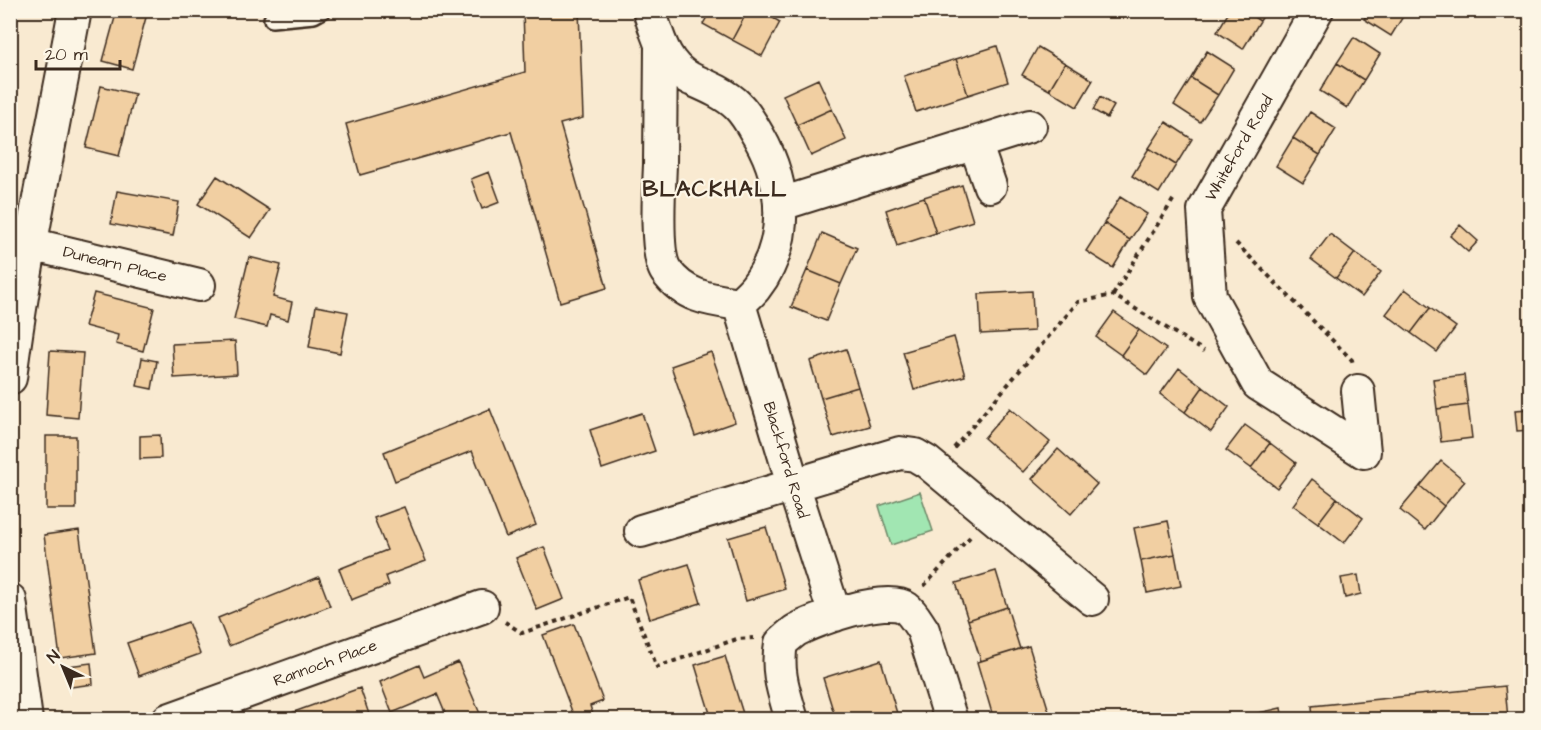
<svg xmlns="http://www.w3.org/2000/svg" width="1541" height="730" viewBox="0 0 1541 730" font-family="'Architects Daughter',sans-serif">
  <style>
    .green { fill: #a1e6b2; stroke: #6e8868; stroke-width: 1.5 }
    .building { fill: #f1cfa2; stroke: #3b2a1e; stroke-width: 1.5 }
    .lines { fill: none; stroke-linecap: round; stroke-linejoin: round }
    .service-casing { stroke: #3b2a1e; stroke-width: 20 }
    .minor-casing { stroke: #3b2a1e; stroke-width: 36 }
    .path { stroke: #3b2a1e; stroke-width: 4; stroke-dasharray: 4.5 4.5; stroke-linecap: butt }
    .service { stroke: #fcf5e5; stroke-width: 15 }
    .minor { stroke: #fcf5e5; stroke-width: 32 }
    .labels { text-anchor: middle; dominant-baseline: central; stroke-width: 4.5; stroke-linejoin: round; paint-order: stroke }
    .street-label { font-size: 16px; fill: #3b2a1e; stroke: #fcf5e5 }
    .district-label { font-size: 22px; font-weight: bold; letter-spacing: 1.5px; fill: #3b2a1e; stroke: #fcf5e5 }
  </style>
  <rect width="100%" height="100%" fill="#f9ead1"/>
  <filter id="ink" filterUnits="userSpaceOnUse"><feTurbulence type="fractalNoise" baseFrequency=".0167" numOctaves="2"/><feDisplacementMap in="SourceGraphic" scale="12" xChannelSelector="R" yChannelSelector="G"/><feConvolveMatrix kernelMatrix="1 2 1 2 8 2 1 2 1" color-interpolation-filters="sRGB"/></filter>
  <g filter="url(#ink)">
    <!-- green -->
    <path class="green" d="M920,492L933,531L891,545L879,506Z"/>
    <!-- building -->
    <path class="building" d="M117,10H148L132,69L103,61Z
      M523,10H579L583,118L560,124L607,288L560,302L511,132L360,175L346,124L525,72Z
      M711,10H748L732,40L703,24Z
      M748,10H759L780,22L762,56L732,40Z
      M1230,10H1243L1260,21L1243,49L1217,32Z
      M1243,10H1267L1260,21Z
      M1370,10H1407L1391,36L1364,19Z
      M1354,37L1380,54L1364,80L1337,63Z
      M997,46L1008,82L968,95L956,59Z
      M1038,47L1065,63L1049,90L1022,75Z
      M1207,51L1234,68L1218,95L1191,78Z
      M956,59L968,95L916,112L904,76Z
      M1065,63L1093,80L1077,107L1049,90Z
      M1337,63L1364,80L1347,108L1320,91Z
      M1191,78L1218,95L1200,122L1174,105Z
      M818,79L832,109L797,125L783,95Z
      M101,86L135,94L119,156L86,148Z
      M1100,97L1114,106L1107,118L1093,110Z
      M832,109L846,140L811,156L797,125Z
      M1310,112L1336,129L1320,155L1293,138Z
      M1166,122L1192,139L1176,165L1149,148Z
      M1293,138L1320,155L1303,183L1276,166Z
      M1149,148L1176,165L1159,193L1132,176Z
      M489,172L500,202L482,209L471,179Z
      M217,176L270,210L251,238L198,204Z
      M962,185L973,221L936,233L924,197Z
      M117,191L179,202L173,236L111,224Z
      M924,197L936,233L897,246L886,210Z
      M1120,197L1147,214L1130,240L1104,223Z
      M1104,223L1130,240L1113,268L1086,251Z
      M1460,225L1478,241L1468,252L1450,236Z
      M822,233L857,248L841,284L807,270Z
      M1330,234L1355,253L1336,278L1311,259Z
      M1355,253L1381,272L1362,297L1336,278Z
      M249,257L281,265L273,297L292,302L288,320L270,315L267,327L234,319Z
      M807,270L841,284L826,321L791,307Z
      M1405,289L1430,308L1411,333L1386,314Z
      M1032,291L1034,331L981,334L979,294Z
      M94,293L154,308L143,351L116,344L118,335L85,326Z
      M316,306L348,312L340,353L309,347Z
      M1430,308L1456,327L1437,352L1411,333Z
      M1114,312L1139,330L1121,355L1096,337Z
      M1139,330L1166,349L1147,375L1121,355Z
      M954,337L965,376L914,390L903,352Z
      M235,341L237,374L174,378L172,344Z
      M846,349L858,387L821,398L810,361Z
      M50,351L83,353L78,418L46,415Z
      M711,352L735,422L695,436L671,366Z
      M142,358L157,361L152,389L137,386Z
      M1179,368L1203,387L1185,412L1160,394Z
      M1464,375L1468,405L1437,409L1433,379Z
      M858,387L870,426L833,437L821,398Z
      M1203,387L1229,407L1211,432L1185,412Z
      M1530,403V430L1517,431L1515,410L1529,409V404Z
      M1468,405L1472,438L1441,442L1437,409Z
      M1010,408L1050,442L1023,472L984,438Z
      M490,409L536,525L506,537L472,451L395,481L384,452Z
      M642,413L655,451L602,469L590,430Z
      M1245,425L1270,443L1251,468L1226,450Z
      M160,435L161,458L140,459V436Z
      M46,436H76V509H46Z
      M1270,443L1296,463L1277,488L1251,468Z
      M1058,449L1097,484L1071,514L1032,479Z
      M1441,461L1465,481L1444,506L1420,486Z
      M1312,479L1337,498L1318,523L1293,505Z
      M1420,486L1444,506L1425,530L1400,510Z
      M1337,498L1363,518L1344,543L1318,523Z
      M404,507L426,561L386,576L389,585L351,600L339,569L387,550L374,518Z
      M1168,521L1175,554L1141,561L1134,528Z
      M766,527L785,589L746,601L728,538Z
      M79,530L96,653L60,658L44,535Z
      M544,547L564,599L537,610L516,558Z
      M1175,554L1181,586L1147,593L1141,561Z
      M689,564L701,603L650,619L638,580Z
      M996,571L1007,607L968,620L956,583Z
      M1358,575L1361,594L1345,598L1341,578Z
      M319,577L330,606L229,646L218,618Z
      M1007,607L1020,649L981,661L968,620Z
      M188,622L200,654L139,676L127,643Z
      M574,624L603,701L590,706L595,720H558L573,714L543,635Z
      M1029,646L1051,718L1045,720H994L977,662Z
      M725,656L745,720H712L695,665Z
      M881,660L899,720H836L823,678Z
      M458,662L481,716L472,720H448L437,694L392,713L380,682L419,665L424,677Z
      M91,663L93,684L71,687L68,666Z
      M1505,686L1508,719L1313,720L1312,706Z
      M360,688L370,717L364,720H272Z
      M1281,708L1283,720H1227Z"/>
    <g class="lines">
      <defs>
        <path id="service" d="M272,19L314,15L323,10"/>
        <path id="minor" d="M649,10C658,36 664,66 691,79C707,86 726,94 738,106C747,115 753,127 759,137C786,184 790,243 755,288C750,294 744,299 739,304L793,484L835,615
          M1317,10L1204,210L1210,297L1258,384L1364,452L1358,391
          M661,45C661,85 660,125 660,165C659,187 655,255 666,271C684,297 711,300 739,304
          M975,143L990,186
          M781,204L1030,126
          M30,244L199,285
          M10,378C26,254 52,133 75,10
          M641,531L900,453L915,455L927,462L1092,599
          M10,600L26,720
          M168,720L482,607
          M792,720C784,692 776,672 781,643C785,639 790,635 795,631C814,620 887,594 906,608C913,613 918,623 923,630L951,720"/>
      </defs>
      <!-- service casing -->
      <use href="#service" class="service-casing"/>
      <!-- minor casing -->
      <use href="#minor" class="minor-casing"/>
      <!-- path -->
      <path class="path" d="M1236,243L1352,360L1353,364
        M1113,295L1175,197
        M954,448L1078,302L1113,295L1204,351
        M924,586L970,537
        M505,622L522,633L629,597L657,667L737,639L754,638"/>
      <!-- service -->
      <use href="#service" class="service"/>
      <!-- minor -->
      <use href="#minor" class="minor"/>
    </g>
  </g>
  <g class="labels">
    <!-- street labels -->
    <g class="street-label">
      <text transform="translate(1239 148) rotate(-60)">Whiteford Road</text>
      <text transform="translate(115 264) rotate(14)">Dunearn Place</text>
      <text transform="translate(786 460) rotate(73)">Blackford Road</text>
      <text transform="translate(325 663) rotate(-20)">Rannoch Place</text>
    </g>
    <!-- district labels -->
    <g class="district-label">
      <text x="715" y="189">BLACKHALL</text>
    </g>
  </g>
  <!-- margin -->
  <rect width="1541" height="730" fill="none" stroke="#fcf5e5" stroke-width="36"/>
  <rect x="18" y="18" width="1505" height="694" fill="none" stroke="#3b2a1e" stroke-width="2" filter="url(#ink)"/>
  <!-- north arrow -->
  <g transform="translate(63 667) rotate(317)" stroke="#fcf5e5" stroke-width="4.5" paint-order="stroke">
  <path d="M0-4.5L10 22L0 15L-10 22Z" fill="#3b2a1e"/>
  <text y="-9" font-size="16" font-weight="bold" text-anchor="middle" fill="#3b2a1e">N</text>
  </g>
  <!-- scale -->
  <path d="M36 60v9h84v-9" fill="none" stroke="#3b2a1e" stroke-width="3"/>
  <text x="45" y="60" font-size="18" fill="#3b2a1e" stroke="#fcf5e5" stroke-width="4.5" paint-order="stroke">20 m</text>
</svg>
